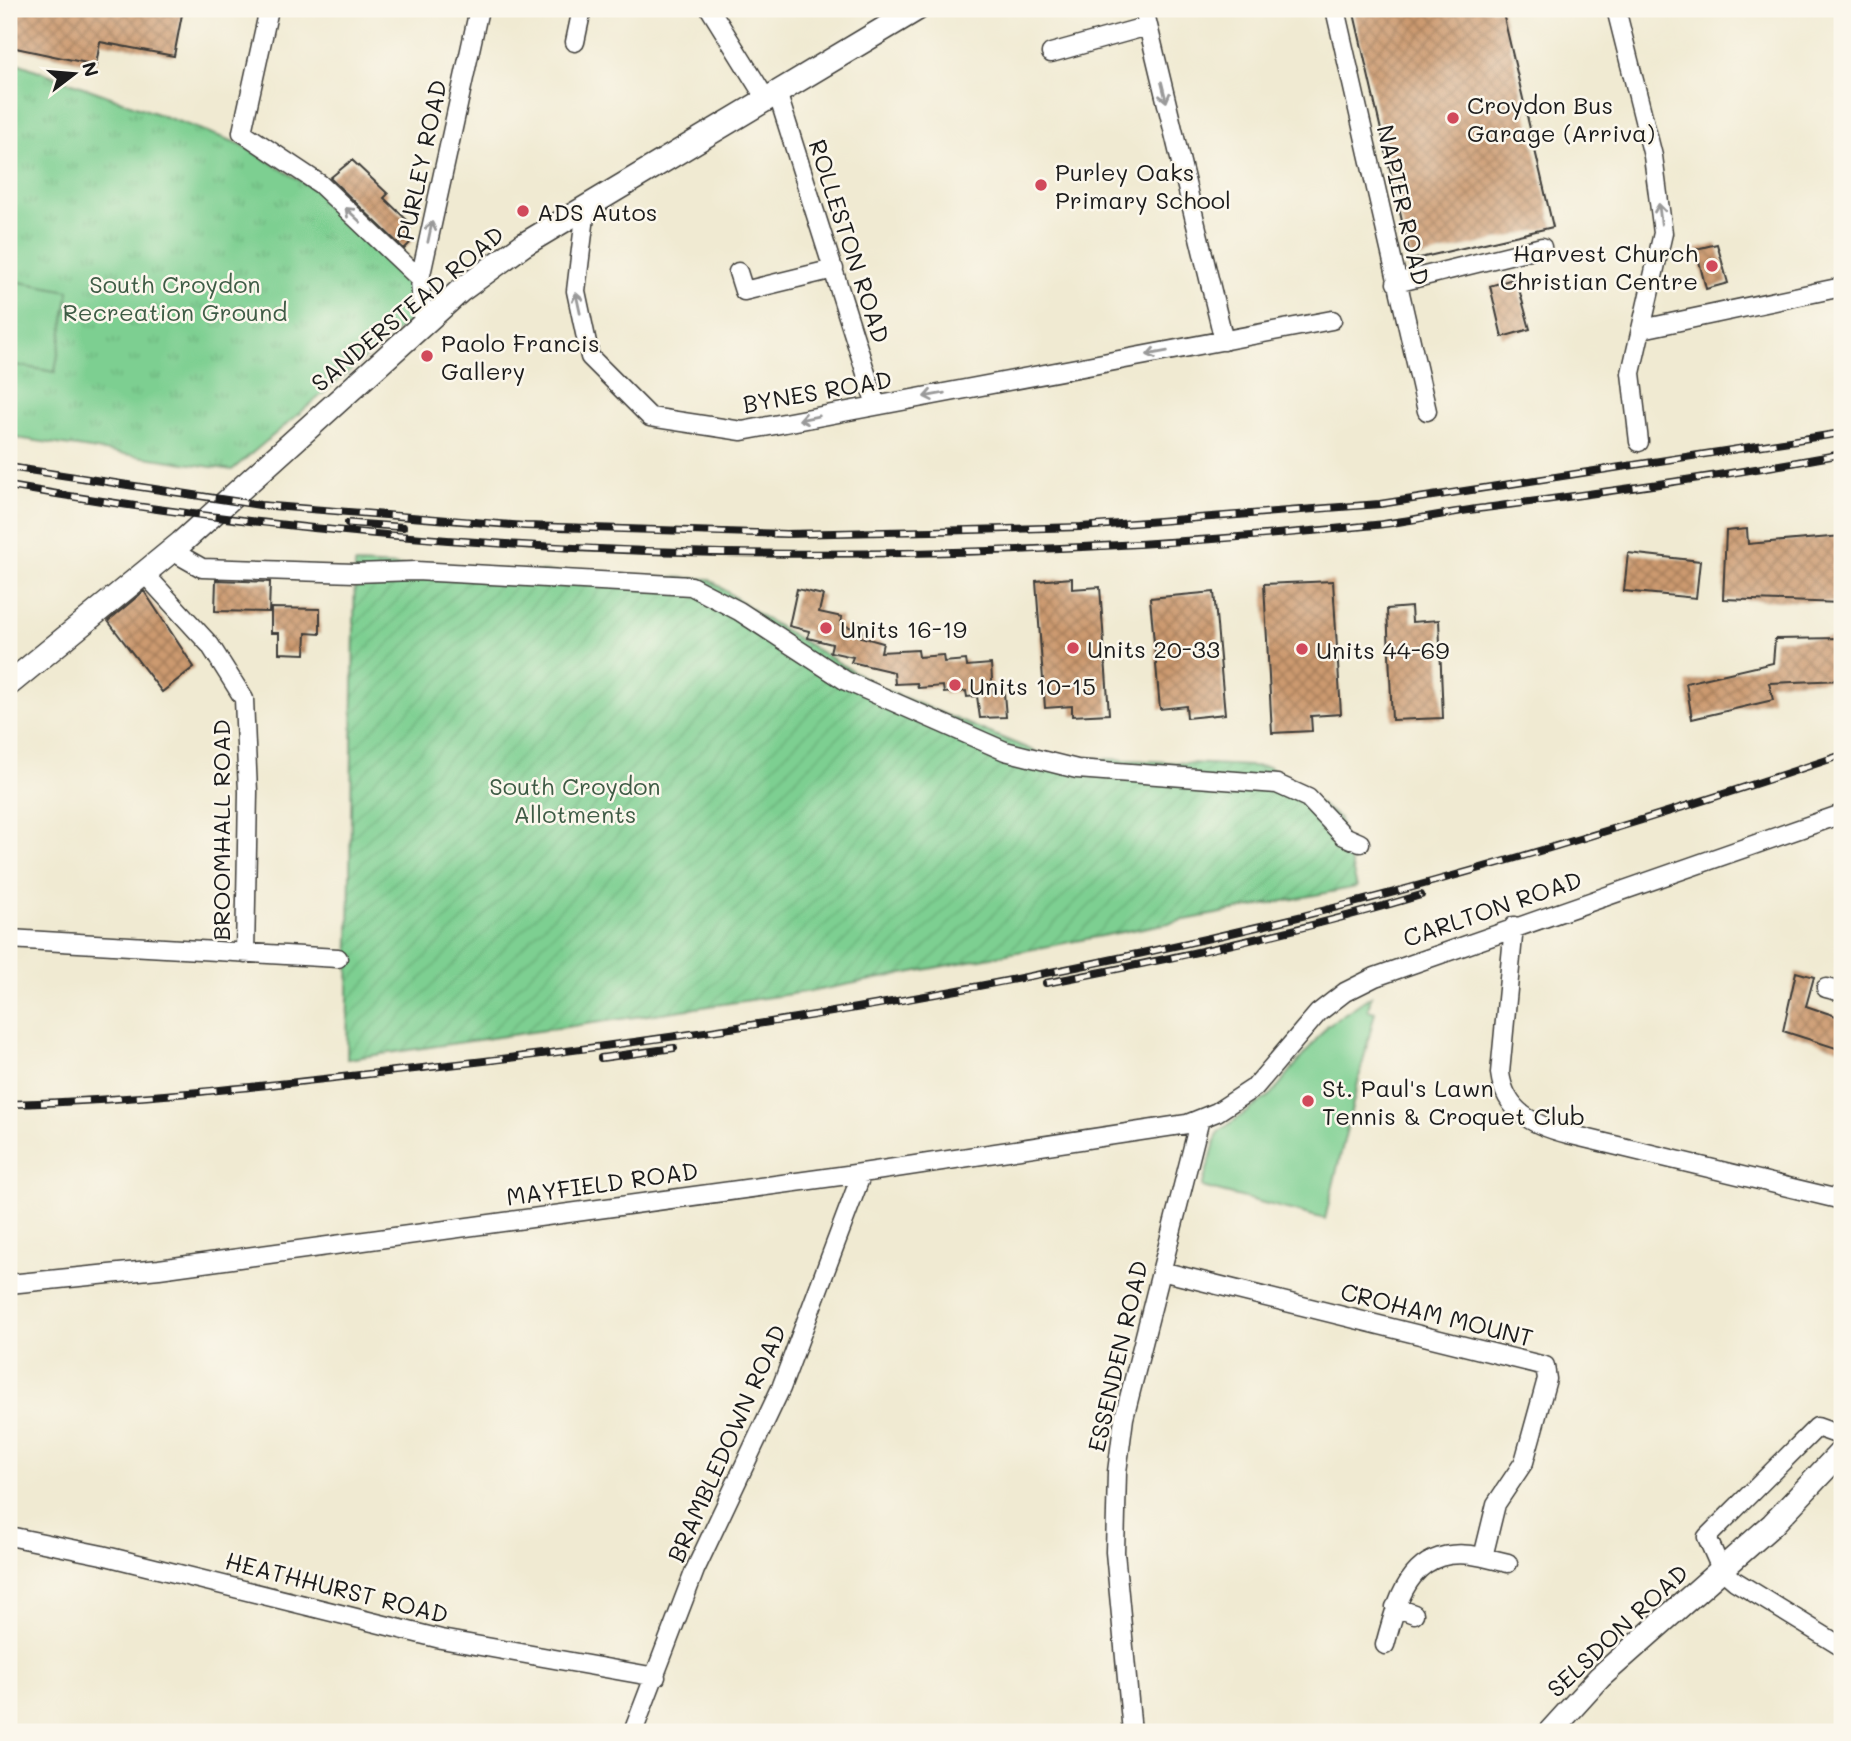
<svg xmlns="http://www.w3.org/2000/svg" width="1851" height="1741" viewBox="0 0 1851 1741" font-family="Mali,sans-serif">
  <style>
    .park { fill: url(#park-tufts); stroke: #4c7656; stroke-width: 2 }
    .garden { fill: url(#garden-furrows); stroke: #4c7656; stroke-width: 2 }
    .pitch { fill: #7dcf91; stroke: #4c7656; stroke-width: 2 }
    .building { fill: url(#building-cross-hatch) }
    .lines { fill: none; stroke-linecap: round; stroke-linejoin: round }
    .minor-casing { stroke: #3c3b37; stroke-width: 21 }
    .major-casing { stroke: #3c3b37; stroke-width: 26 }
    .minor { stroke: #fff; stroke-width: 18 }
    .major { stroke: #fff; stroke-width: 23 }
    .rail-casing { stroke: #1c1c1c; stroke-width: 8 }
    .rail { stroke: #fbf7ec; stroke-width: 5; stroke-dasharray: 16; stroke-linecap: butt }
    .oneway { stroke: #999 }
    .poi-dot { fill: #d1495b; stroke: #fbf7ec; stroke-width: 2.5 }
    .labels { text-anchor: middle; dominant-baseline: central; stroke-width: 5; stroke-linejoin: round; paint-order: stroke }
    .poi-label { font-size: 24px; fill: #1c1c1c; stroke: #fbf7ec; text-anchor: start }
    .street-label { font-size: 24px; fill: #1c1c1c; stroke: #fbf7ec }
    .park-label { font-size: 24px; fill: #3e5b45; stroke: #fbf7ec }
  </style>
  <defs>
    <pattern id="park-tufts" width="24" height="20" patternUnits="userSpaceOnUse" patternTransform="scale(1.75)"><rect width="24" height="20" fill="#7dcf91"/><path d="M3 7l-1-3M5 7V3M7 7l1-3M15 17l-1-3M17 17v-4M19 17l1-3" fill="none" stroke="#6bb17c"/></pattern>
    <pattern id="garden-furrows" width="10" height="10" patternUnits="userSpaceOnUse" patternTransform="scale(1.75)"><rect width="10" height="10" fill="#7dcf91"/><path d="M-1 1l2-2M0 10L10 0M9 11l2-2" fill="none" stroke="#6bb17c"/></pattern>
    <pattern id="building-cross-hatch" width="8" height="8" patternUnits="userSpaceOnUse" patternTransform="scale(1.75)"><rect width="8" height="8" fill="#cc9a6f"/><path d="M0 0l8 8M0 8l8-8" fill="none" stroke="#a57d5a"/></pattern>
  </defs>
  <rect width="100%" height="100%" fill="#fbf7ec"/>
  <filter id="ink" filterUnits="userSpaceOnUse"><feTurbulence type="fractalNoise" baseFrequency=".0143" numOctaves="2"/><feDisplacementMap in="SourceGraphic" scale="14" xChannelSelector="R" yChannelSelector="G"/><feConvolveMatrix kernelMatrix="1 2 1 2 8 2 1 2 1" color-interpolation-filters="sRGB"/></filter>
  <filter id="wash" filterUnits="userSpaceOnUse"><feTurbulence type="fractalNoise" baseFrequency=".00686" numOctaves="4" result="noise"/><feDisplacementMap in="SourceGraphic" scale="28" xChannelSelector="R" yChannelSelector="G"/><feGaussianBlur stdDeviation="1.57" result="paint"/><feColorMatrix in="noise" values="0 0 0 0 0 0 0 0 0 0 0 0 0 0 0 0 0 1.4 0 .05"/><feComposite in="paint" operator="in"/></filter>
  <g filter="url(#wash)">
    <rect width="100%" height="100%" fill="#f0ead2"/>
    <!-- park -->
    <path class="park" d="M9,60L240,144L314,189L413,282L414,317L232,470L9,437Z"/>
    <!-- garden -->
    <path class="garden" d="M355,564L709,579L764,618L883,689L1046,756L1269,767L1339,818L1357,887L819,990L347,1059Z"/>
    <!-- pitch -->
    <path class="pitch" d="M9,280L69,291L55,372L9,364Z
      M1371,996L1368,1010L1375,1012L1325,1219L1202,1187L1218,1132L1272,1094L1328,1025Z"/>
    <g id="blocks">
      <!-- building -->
      <path class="building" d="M18,9H183L174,56L100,42L96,65L11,47Z
        M1353,9H1502L1553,227L1411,260Z
        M352,160L388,194L384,198L412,225L407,235L411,242L404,249L330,178Z
        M1717,244L1728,283L1706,289L1696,249Z
        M1516,278L1530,329L1502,337L1490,286Z
        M1747,529L1748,544L1842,536V603L1723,599L1726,531Z
        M1628,553L1700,561L1696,598L1624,591Z
        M1072,578V589L1100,587L1109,714L1072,716V706L1045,708L1036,581Z
        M216,580L270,582L269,612L215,611Z
        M1333,581L1341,714L1311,716L1312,731L1272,733L1264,584Z
        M797,589L823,595L819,612L842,617L841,625L862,630L861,637L883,643L881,652L918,650L919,657L943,655L944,662L966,660L967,666L991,664L993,694L1004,693L1006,717L980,718L977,696L967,697L966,691L944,693L943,686L918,688L917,683L895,684L894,672L851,662L853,657L830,652L832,644L808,638L809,631L789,626Z
        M144,591L194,667L162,692L108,621Z
        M1214,592L1225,714L1187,718L1186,706L1160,709L1150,598Z
        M1411,607L1412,622L1439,620L1443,718L1392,720L1387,609Z
        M271,608L320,609V634L306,633L305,654L279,653V633H271Z
        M1842,638V680L1769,683L1773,700L1692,719L1686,683L1773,663L1775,639Z
        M1796,972L1814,977L1806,1006L1842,1018V1050L1783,1031Z"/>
    </g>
  </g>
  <g filter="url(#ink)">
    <use href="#blocks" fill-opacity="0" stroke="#3c3b37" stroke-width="2"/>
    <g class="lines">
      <defs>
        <path id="minor" d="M269,9L242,132L320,184L420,279
          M710,9L766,99
          M1144,9L1224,341
          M1335,9L1427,411
          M1616,9L1653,156L1663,233L1631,373L1639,442
          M575,42L582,9
          M1051,53L1148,26
          M777,92L876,405
          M586,208L576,291L590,357L650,417L742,431L1332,320
          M738,272L744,291L834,269
          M1396,283L1542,247
          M423,323L420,279L479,9
          M1642,329L1842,287
          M172,551L202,568L355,573L416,571L691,586L739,611L846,681L1005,751L1077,769L1277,784L1308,798L1344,836L1360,843
          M144,573L210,645L244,699L248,792L245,954
          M1514,926L1500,1073C1505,1112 1533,1125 1568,1134L1842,1200
          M9,939L338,958
          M1826,988L1842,992
          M1161,1271L1545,1366L1547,1379L1524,1462L1496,1504L1483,1557C1414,1542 1399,1592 1385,1645
          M9,1284L159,1269L862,1173L1187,1124L1217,1112L1255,1087L1318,1013L1345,992L1375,977L1842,814
          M1842,1436L1817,1427L1707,1537L1721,1569L1735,1581L1842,1647
          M9,1536L102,1555L441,1639L656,1677
          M1483,1557L1508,1563
          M1395,1607L1414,1614
          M633,1732L695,1570L781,1388L862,1173
          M1132,1732L1115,1552L1117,1472L1124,1418L1200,1119"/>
        <path id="major" d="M9,684L181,543L460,291L523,245L917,9
          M1550,1732L1600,1677L1773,1524L1842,1451"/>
      </defs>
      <!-- minor casing -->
      <use href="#minor" class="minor-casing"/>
      <!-- major casing -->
      <use href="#major" class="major-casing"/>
      <!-- minor -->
      <use href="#minor" class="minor"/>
      <!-- major -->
      <use href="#major" class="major"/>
      <defs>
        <path id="rail" d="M9,467L260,505L525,526L786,534L932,531L1081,527L1380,504L1842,433
          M9,486C459,564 921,571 1375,525C1412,521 1448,512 1485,508C1604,492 1724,476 1842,454
          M348,523L403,527
          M1046,983C1172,959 1298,932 1421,895
          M601,1058L674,1048
          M9,1104C153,1100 297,1082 440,1066C720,1035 999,989 1274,923C1466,876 1655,818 1842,755"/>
      </defs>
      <!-- rail casing -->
      <use href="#rail" class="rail-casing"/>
      <!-- rail -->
      <use href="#rail" class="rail"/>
    </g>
    <!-- one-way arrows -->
    <defs><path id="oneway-shaft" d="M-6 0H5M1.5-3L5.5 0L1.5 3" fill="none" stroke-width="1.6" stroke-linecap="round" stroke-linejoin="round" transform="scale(1.75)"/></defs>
    <g class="oneway">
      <use href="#oneway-shaft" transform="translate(1164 92) rotate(76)"/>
      <use href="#oneway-shaft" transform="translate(1660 214) rotate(-97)"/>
      <use href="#oneway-shaft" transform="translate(353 215) rotate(-137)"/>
      <use href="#oneway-shaft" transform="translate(430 232) rotate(-78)"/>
      <use href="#oneway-shaft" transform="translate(578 303) rotate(-102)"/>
      <use href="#oneway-shaft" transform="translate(1157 353) rotate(170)"/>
      <use href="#oneway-shaft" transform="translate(934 395) rotate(170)"/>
      <use href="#oneway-shaft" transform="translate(809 418) rotate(169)"/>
    </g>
  </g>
  <!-- markers -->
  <g class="poi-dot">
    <circle cx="1453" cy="118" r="7"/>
    <circle cx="1041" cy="185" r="7"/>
    <circle cx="523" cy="211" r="7"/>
    <circle cx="1712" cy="266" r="7"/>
    <circle cx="427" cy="356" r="7"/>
    <circle cx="826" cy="628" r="7"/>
    <circle cx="1073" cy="648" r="7"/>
    <circle cx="1302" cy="649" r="7"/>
    <circle cx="955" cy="685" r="7"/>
    <circle cx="1308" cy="1101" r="7"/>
  </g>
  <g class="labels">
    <!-- poi labels -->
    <g class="poi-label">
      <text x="1467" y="104">Croydon Bus<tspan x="1467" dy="28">Garage (Arriva)</tspan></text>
      <text x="1055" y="171">Purley Oaks<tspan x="1055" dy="28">Primary School</tspan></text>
      <text x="537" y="211">ADS Autos</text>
      <text x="1698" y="252" text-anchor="end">Harvest Church<tspan x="1698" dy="28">Christian Centre</tspan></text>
      <text x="441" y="342">Paolo Francis<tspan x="441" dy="28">Gallery</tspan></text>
      <text x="840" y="628">Units 16-19</text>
      <text x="1087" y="648">Units 20-33</text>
      <text x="1316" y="649">Units 44-69</text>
      <text x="969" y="685">Units 10-15</text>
      <text x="1322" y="1087">St. Paul's Lawn<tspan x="1322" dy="28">Tennis &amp; Croquet Club</tspan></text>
    </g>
    <!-- street labels -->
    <g class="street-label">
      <text transform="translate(421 160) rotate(-78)">PURLEY ROAD</text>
      <text transform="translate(1404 205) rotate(77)">NAPIER ROAD</text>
      <text transform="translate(850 241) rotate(72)">ROLLESTON ROAD</text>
      <text transform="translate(407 308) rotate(-40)">SANDERSTEAD ROAD</text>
      <text transform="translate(817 391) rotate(-10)">BYNES ROAD</text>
      <text transform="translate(220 830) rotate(-90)">BROOMHALL ROAD</text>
      <text transform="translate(1492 908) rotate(-19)">CARLTON ROAD</text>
      <text transform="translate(602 1183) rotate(-8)">MAYFIELD ROAD</text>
      <text transform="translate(1437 1314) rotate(14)">CROHAM MOUNT</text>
      <text transform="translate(1117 1356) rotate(-77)">ESSENDEN ROAD</text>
      <text transform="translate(726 1443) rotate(-66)">BRAMBLEDOWN ROAD</text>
      <text transform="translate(337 1587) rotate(14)">HEATHHURST ROAD</text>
      <text transform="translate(1617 1630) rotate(-43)">SELSDON ROAD</text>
    </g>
    <!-- park labels -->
    <g class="park-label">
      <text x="175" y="283">South Croydon<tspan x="175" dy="28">Recreation Ground</tspan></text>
      <text x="575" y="785">South Croydon<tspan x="575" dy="28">Allotments</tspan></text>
    </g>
  </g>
  <!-- margin -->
  <rect width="1851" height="1741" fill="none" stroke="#fbf7ec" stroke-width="35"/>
  <!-- north arrow -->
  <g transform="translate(74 74) rotate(74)" stroke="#fbf7ec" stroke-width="5" paint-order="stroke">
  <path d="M0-5L12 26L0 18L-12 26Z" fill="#1c1c1c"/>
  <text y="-10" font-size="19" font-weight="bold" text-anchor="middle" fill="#1c1c1c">N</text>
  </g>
</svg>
